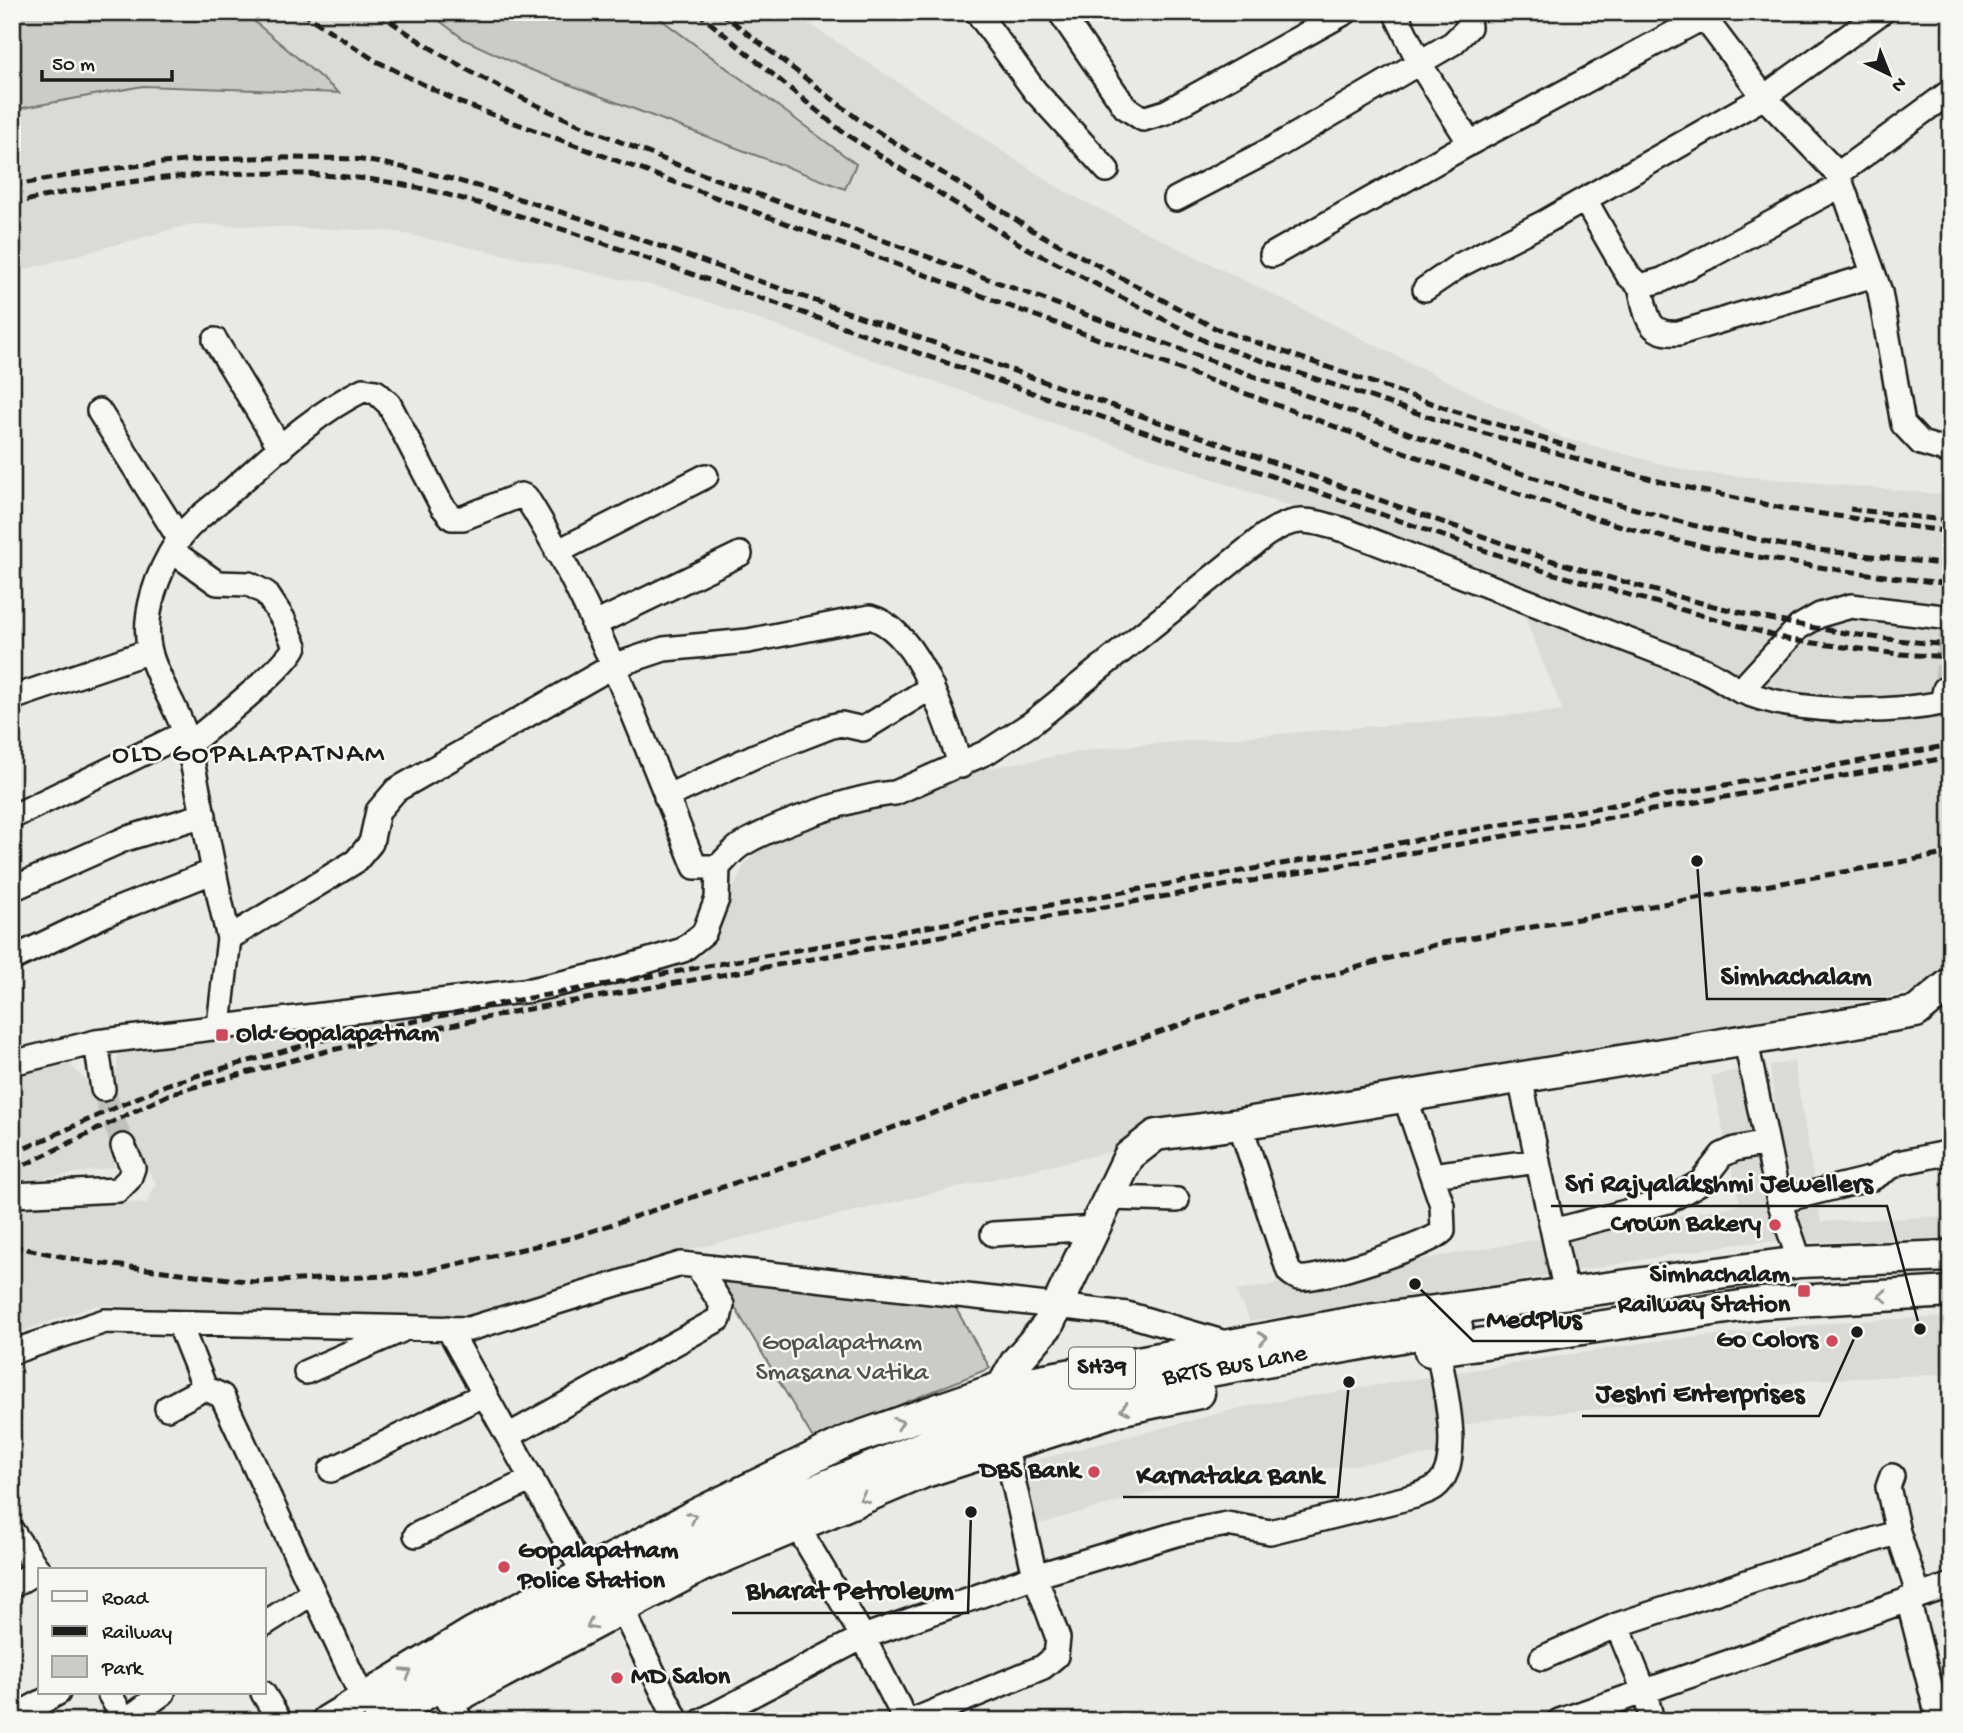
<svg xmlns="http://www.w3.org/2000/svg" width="1963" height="1733" viewBox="0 0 1963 1733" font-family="'Gochi Hand',sans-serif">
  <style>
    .built { fill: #dadad6 }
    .green { fill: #cbcbc7; stroke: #747472; stroke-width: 2 }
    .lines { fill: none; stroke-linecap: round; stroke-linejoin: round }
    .minor-tunnel { stroke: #c0c0bd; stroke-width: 23; stroke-dasharray: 23 11; stroke-linecap: butt }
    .minor-casing { stroke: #1c1c1c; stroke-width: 28 }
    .major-casing { stroke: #1c1c1c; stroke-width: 35 }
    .minor { stroke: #f6f6f2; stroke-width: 23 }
    .major { stroke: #f6f6f2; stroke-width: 30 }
    .rail { stroke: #1c1c1c; stroke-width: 5; stroke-dasharray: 10 5; stroke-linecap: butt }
    .oneway { stroke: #949492 }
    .poi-dot { fill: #d1495b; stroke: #f6f6f2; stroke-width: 2.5 }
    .labels { text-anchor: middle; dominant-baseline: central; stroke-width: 5; stroke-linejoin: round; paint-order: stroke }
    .shield { fill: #f6f6f2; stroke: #5d5d5c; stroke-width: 2 }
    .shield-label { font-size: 24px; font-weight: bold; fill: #1c1c1c }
    .poi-label { font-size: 26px; font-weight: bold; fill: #1c1c1c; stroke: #f6f6f2; text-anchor: end }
    .park-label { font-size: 26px; fill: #51514f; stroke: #f6f6f2 }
    .street-label { font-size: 26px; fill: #1c1c1c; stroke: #f6f6f2 }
    .neighbourhood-label { font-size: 28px; letter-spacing: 2px; fill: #1c1c1c; stroke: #f6f6f2 }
    .leader { fill: none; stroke: #1c1c1c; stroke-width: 2.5 }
    .callout-dot { fill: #1c1c1c; stroke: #f6f6f2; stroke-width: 2.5 }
    .callout-label { font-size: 28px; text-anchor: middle; font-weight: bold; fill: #1c1c1c; stroke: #f6f6f2; stroke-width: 5; stroke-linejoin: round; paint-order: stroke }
  </style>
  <rect width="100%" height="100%" fill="#e9e9e5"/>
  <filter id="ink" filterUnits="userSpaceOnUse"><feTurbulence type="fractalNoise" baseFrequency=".0143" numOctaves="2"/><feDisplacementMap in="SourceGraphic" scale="14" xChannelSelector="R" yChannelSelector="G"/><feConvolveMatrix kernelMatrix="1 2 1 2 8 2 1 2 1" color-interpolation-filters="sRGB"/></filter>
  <g filter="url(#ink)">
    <!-- built -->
    <path class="built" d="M12,12H791L1065,192L1563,438L1693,472L1951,495V965L1926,990L1130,1136L1114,1151L692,1249L468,1320L97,1305L12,1335V1208L26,1202L147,1203L156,1183L130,1140L112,1146L115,1167L22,1182L12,1186V1075L67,1062L97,1092L115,1091L118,1053L430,1007L704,955L745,863L773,838L884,805L968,772L1102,748L1563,711L1509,579L1301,510L674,290L391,231L192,224L12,273Z
      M1794,1061L1821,1222L1951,1216V1240L1805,1242L1779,1134L1770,1066Z
      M1742,1069L1784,1240L1729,1245L1434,1295L1250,1321L1236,1291L1740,1205L1711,1076Z
      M1951,1317V1374L1811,1380L1607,1408L1484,1420L1440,1432L1444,1453L1247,1479L1228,1471L1028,1527L1013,1466L1248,1406L1434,1376L1649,1342L1849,1321Z"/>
    <!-- green -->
    <path class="green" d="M12,12H243L339,93L143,86L12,110Z
      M428,12H651L856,164L845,189L526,68L465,40Z
      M718,1279L955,1307L990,1368L814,1440Z"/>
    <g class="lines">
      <!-- minor-tunnel -->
      <path class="minor-tunnel" d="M1945,689L1951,627
        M103,1089L123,1146"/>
      <defs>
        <path id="minor" d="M977,12L1035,91L1107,170
          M1060,12L1125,107L1143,119L1166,112L1346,12
          M1395,12L1420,64L1470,143
          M1700,12L1764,97L1838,174L1880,292L1903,424L1921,443L1951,452
          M1838,174L1951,91
          M1176,199L1272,149L1453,43L1469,27L1467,12
          M1585,200L1628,275L1640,286L1662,280L1712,255L1842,185
          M1272,255L1470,143L1704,17
          M1640,286C1647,313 1645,336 1679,333L1874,275
          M1425,289L1460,265L1545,222L1764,97L1882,12
          M215,340L281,449
          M99,411L179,538
          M172,551L217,583L249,584L266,593L283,619L295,646C288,666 209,728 188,745
          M557,552L706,476
          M593,625L740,554
          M1740,691L1799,627L1820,615L1851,606L1951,618
          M12,698L150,651
          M666,797L757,755L832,726L841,724L863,729L932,687
          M12,817L185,733
          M12,889L125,839L204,815
          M229,938C212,872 203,806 187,740C179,709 158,683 150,652C141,615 158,571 178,541C188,524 209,510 224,497C267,460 311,415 363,390L376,392L389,404L442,506L452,518H463L521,495L526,497C598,611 644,742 695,867H718
          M12,959L108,913L212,872
          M219,1026L229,938L356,861L371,843L378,811L396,790L613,666L664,649L748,641L870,617C920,631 945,722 961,766
          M96,1042L103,1089
          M1746,1042L1779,1201L1800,1262
          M12,1063L96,1042L531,990L607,973L683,950L704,933L717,899L718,867C725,860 733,850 741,845C776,824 855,796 895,793L987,752L1032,723L1264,536C1296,514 1309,520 1344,530L1661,653C1676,659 1692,664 1706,671C1718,676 1728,685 1739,690C1792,714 1886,714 1942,703L1945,689
          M1520,1078L1566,1293
          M1240,1124L1289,1272C1292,1274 1295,1277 1299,1278C1318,1281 1430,1245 1443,1231L1442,1205L1405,1097
          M1432,1175L1538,1161
          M12,1195L118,1190L129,1179L133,1168L123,1146
          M1110,1198L1177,1200
          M1779,1201L1873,1178L1898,1163L1951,1152
          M1553,1231L1668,1201L1701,1182L1722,1155L1735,1149L1767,1143
          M993,1234L1097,1228
          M179,1323L205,1388
          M448,1328L584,1574
          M12,1352L105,1321L469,1329L681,1264L1127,1314L1229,1344
          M306,1372L400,1331
          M167,1408L205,1388L222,1396L363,1699
          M508,1436L719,1319L722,1305L697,1266
          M331,1470L485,1394
          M1892,1476L1888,1487L1898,1532
          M797,1526L863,1637L906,1721
          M12,1531L40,1573
          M416,1535L532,1479
          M12,1586L39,1570
          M1908,1599L1939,1721
          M622,1609L677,1721
          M264,1624L312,1593
          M1542,1658L1617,1625
          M109,1693L125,1721
          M263,1693L280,1721
          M450,1700L461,1721
          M12,1718L58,1693
          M125,1721L163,1693
          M702,1721L863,1637L1035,1576L1180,1533L1227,1524L1270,1532L1415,1496C1422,1493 1430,1491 1435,1487C1466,1465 1443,1382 1438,1349
          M912,1721L1043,1667L1056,1656L1058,1638L1035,1576L1005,1445
          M1559,1721L1951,1585
          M1652,1721L1645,1693L1617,1625L1898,1532L1919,1596"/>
        <path id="major" d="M1430,1351L1762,1303L1951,1292
          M1001,1398L1002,1387L1016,1362L1048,1325L1129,1156L1156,1135L1240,1124L1916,1012L1951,983
          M451,1700L700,1567L925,1472L1118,1410L1199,1393
          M327,1721L472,1633L695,1515L847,1441L1002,1387L1360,1321L1800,1262L1951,1256
          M379,1721L570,1610L691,1546L803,1495L967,1429L1034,1408L1148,1382L1457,1327"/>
      </defs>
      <!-- minor casing -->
      <use href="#minor" class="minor-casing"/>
      <!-- major casing -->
      <use href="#major" class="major-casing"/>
      <!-- minor -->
      <use href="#minor" class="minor"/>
      <!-- major -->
      <use href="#major" class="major"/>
      <!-- rail -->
      <path class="rail" d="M301,12L376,61L461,103L1490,484C1555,506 1621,528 1688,543C1775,562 1862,574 1951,584
        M378,12C470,81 577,125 683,167L1496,465L1590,496L1692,525L1792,547L1951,565
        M697,12L844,133L1023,246L1207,342L1450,424L1666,483L1787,509L1951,532
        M720,12L858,119L1032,230L1215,328L1454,411L1580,450
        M12,186C105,167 198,156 292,158C315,159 339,157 362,160C437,171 510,196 583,219L1550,560C1686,601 1808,635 1951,645
        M12,204C124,177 242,166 357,178C431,185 503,211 574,233L1544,571L1790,640L1899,654L1951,657
        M1850,509L1951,521
        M12,1154L168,1084L323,1040L513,1001L713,965L1951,745
        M12,1171L172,1093L327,1051L518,1011L1951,757
        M12,1246L89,1262L254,1282L409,1275L571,1238L794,1163L1275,991L1442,943L1951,853"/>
    </g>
    <!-- one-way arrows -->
    <defs><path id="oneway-chevron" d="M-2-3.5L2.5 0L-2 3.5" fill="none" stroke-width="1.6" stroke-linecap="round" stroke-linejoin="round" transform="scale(1.75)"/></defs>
    <g class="oneway">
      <use href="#oneway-chevron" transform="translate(1883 1296) rotate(176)"/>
      <use href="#oneway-chevron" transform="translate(1263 1338) rotate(-10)"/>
      <use href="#oneway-chevron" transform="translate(1125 1409) rotate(167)"/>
      <use href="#oneway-chevron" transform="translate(899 1423) rotate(-20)"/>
      <use href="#oneway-chevron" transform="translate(864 1498) rotate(157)"/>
      <use href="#oneway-chevron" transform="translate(692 1517) rotate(-27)"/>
      <use href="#oneway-chevron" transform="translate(591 1625) rotate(152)"/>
      <use href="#oneway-chevron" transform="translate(407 1673) rotate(-31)"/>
    </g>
  </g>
  <!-- markers -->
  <g class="poi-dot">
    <rect x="215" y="1028" width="14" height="14" rx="3.5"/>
    <circle cx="1775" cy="1225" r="7"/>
    <rect x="1797" y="1284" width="14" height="14" rx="3.5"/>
    <circle cx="1832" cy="1341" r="7"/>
    <circle cx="1094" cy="1472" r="7"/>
    <circle cx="504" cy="1567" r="7"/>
    <circle cx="617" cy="1678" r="7"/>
  </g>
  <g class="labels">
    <!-- shield labels -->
    <rect class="shield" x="1069" y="1347.5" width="66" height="41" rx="5"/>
    <g class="shield-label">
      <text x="1102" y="1368">SH39</text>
    </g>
    <!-- poi labels -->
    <g class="poi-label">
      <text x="236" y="1035" text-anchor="start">Old Gopalapatnam</text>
      <text x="1761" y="1225">Crown Bakery</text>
      <text x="1790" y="1276">Simhachalam<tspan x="1790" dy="30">Railway Station</tspan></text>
      <text x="1818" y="1341">Go Colors</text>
      <text x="1080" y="1472">DBS Bank</text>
      <text x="518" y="1552" text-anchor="start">Gopalapatnam<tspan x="518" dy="30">Police Station</tspan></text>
      <text x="631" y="1678" text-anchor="start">MD Salon</text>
    </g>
    <!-- park labels -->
    <g class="park-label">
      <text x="842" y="1344">Gopalapatnam<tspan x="842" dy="30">Smasana Vatika</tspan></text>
    </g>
    <!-- street labels -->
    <g class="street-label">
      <text transform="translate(1235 1367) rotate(-10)">BRTS Bus Lane</text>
    </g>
    <!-- neighbourhood labels -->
    <g class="neighbourhood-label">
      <text x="249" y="755">OLD GOPALAPATNAM</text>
    </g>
  </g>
  <!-- callouts -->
  <path class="leader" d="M1697 861L1707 999H1886M1920 1329L1887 1206H1551M1415 1284L1473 1341H1596M1857 1332L1819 1416H1582M1349 1382L1338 1497H1123M971 1512L968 1613H732"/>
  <g class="callout-dot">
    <circle cx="1697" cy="861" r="7"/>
    <circle cx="1920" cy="1329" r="7"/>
    <circle cx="1415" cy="1284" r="7"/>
    <circle cx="1857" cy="1332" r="7"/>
    <circle cx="1349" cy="1382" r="7"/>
    <circle cx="971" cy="1512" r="7"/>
  </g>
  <g class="callout-label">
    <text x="1796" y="984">Simhachalam</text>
    <text x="1719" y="1191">Sri Rajyalakshmi Jewellers</text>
    <text x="1534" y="1327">MedPlus</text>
    <text x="1700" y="1401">Jeshri Enterprises</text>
    <text x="1230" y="1483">Karnataka Bank</text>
    <text x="850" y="1598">Bharat Petroleum</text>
  </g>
  <!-- margin -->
  <rect width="1963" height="1733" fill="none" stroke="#f6f6f2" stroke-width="42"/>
  <rect x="21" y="21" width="1921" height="1691" fill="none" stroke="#1c1c1c" stroke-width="2.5" filter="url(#ink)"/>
  <!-- legend -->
  <rect x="38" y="1568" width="228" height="126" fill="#f6f6f2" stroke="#9f9f9c" stroke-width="2"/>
  <rect x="52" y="1591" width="35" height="10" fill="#f6f6f2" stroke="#9f9f9c" stroke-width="2"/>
  <text x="102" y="1604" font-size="21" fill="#1c1c1c">Road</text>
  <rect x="52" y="1626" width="35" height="10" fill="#1c1c1c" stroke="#9f9f9c" stroke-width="2"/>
  <text x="102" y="1638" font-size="21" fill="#1c1c1c">Railway</text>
  <rect x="52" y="1656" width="35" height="21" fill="#cbcbc7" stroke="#9f9f9c" stroke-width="2"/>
  <text x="102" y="1674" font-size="21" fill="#1c1c1c">Park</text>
  <!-- north arrow -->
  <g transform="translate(1889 74) rotate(137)" stroke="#f6f6f2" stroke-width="5" paint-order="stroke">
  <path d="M0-5L12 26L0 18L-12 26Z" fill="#1c1c1c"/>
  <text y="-10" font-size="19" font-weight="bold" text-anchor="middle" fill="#1c1c1c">N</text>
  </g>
  <!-- scale -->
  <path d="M42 70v10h130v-10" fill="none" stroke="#1c1c1c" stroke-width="3.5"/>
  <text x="52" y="70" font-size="21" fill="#1c1c1c" stroke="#f6f6f2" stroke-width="5" paint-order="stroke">50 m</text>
</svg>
